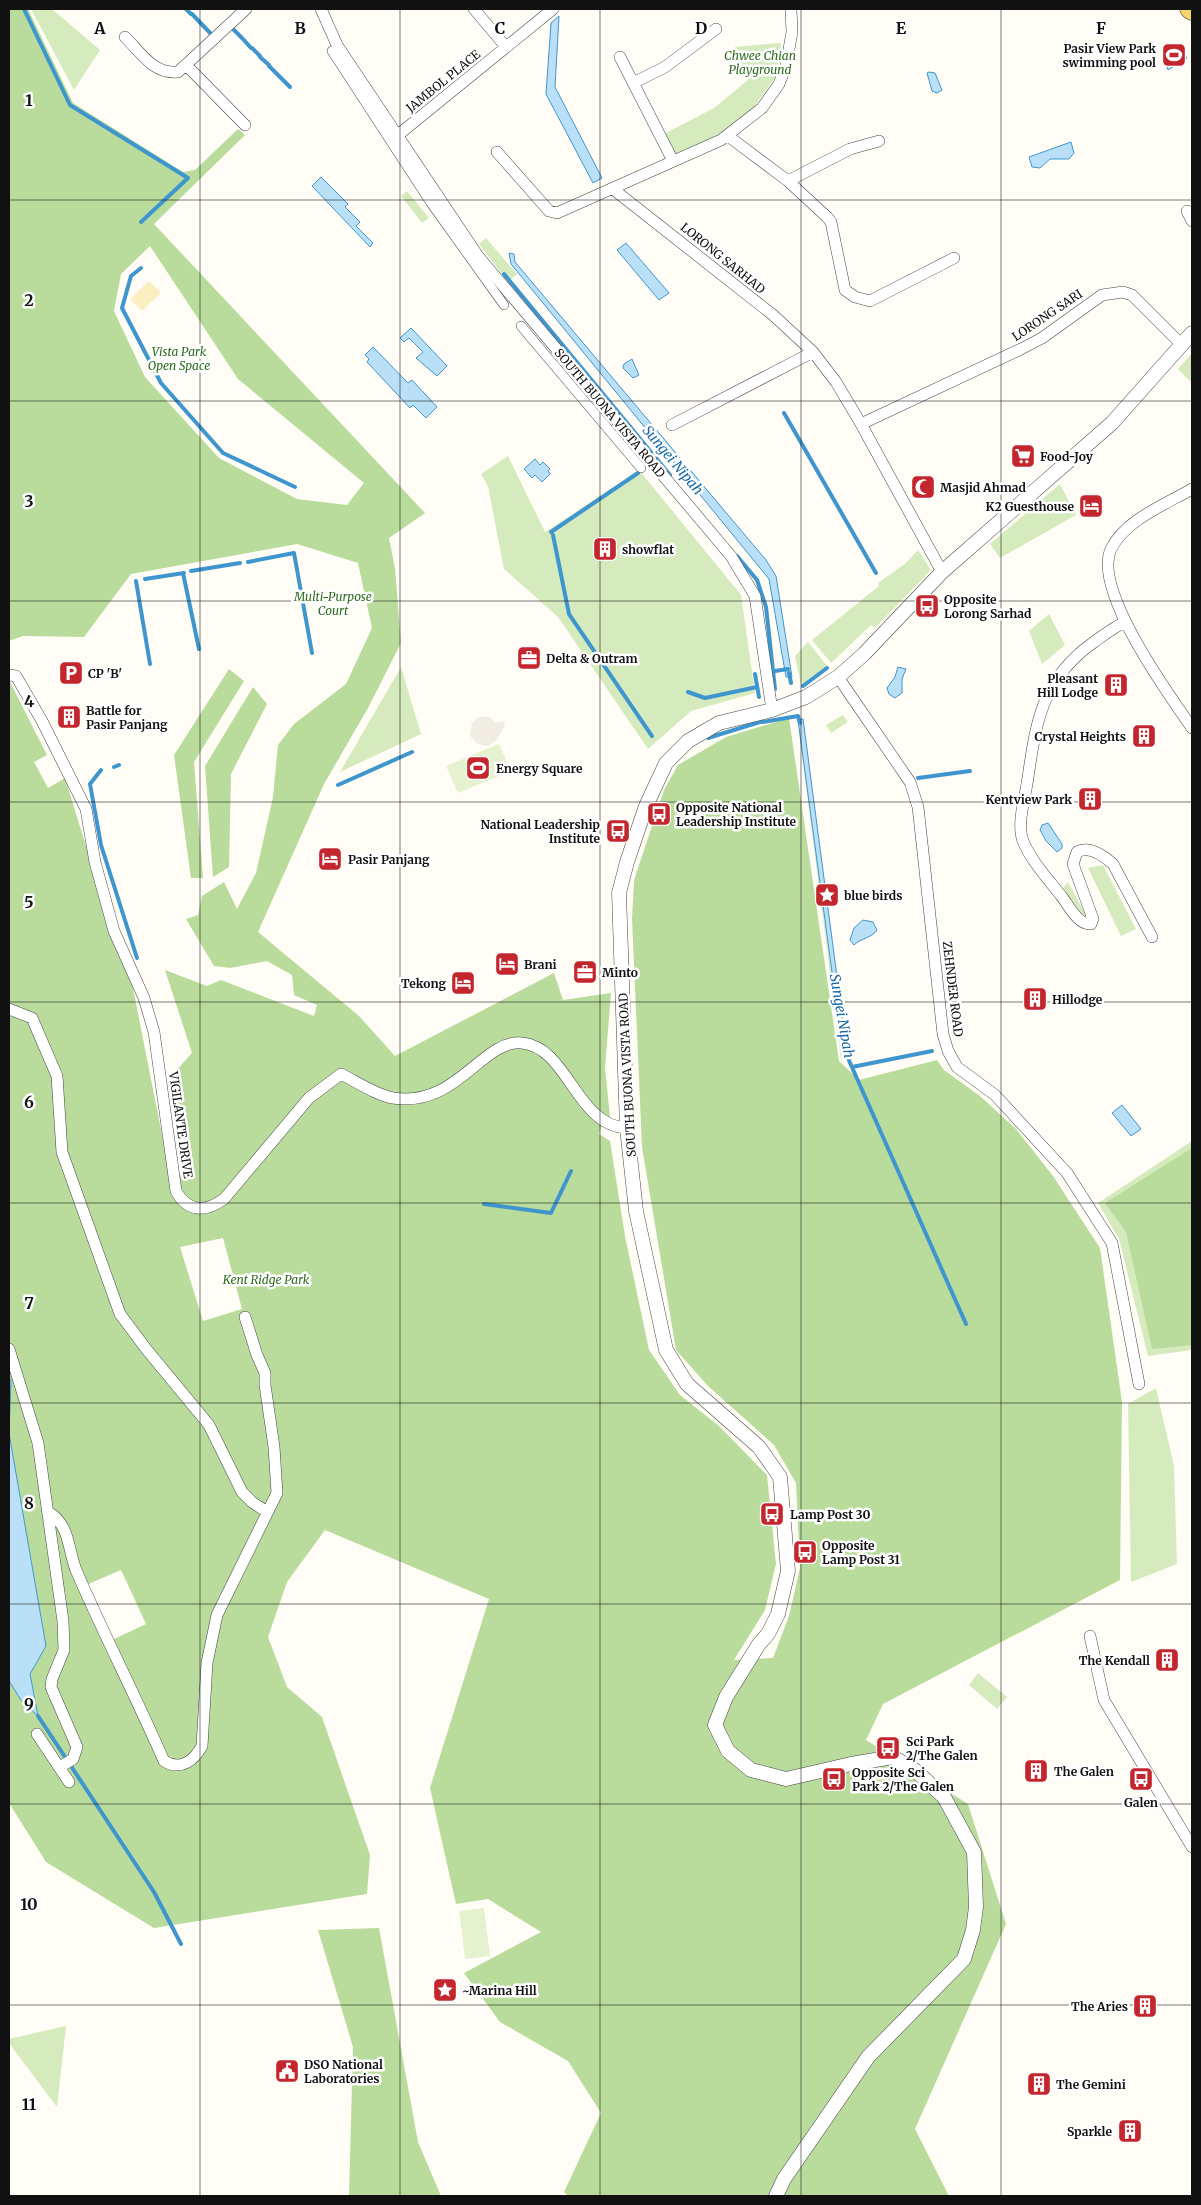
<svg xmlns="http://www.w3.org/2000/svg" width="1201" height="2205" viewBox="0 0 1201 2205" font-family="Merriweather,serif">
  <style>
    .green { fill: #d5ebbd }
    .forest { fill: #b9dc9c; fill-rule: evenodd }
    .sand { fill: #fbeec1 }
    .pitch { fill: #e6f2cf }
    .plaza { fill: #f1ede2 }
    .water { fill: #b9e0f7; stroke: #3f96cf }
    .lines { fill: none; stroke-linecap: round; stroke-linejoin: round }
    .stream { stroke: #3f96cf; stroke-width: 4 }
    .pedestrian-casing { stroke: #444; stroke-width: 10 }
    .minor-casing { stroke: #444; stroke-width: 12 }
    .tertiary-casing { stroke: #444; stroke-width: 15 }
    .primary-casing { stroke: #222; stroke-width: 19 }
    .pedestrian { stroke: #fff; stroke-width: 9 }
    .minor { stroke: #fff; stroke-width: 11 }
    .tertiary { stroke: #fff; stroke-width: 14 }
    .primary { stroke: #f9d66b; stroke-width: 18 }
    .grid { fill: none; stroke: #111; stroke-width: 1; stroke-opacity: 0.55 }
    .labels { text-anchor: middle; dominant-baseline: central; stroke-width: 5; stroke-linejoin: round; paint-order: stroke }
    .poi-label { font-size: 12px; font-weight: bold; fill: #111; stroke: #fff; text-anchor: start }
    .park-label { font-size: 12px; font-style: italic; fill: #2f6b1f; stroke: #fff }
    .street-label { font-size: 12px; fill: #111; stroke: #fff }
    .water-label { font-size: 14px; font-style: italic; fill: #1768a6; stroke: #fff }
    .grid-label { font-size: 16px; text-anchor: middle; font-weight: bold; fill: #111; stroke: #fff; stroke-width: 5; stroke-linejoin: round; paint-order: stroke }
  </style>
  <rect width="100%" height="100%" fill="#fffdf5"/>
  <!-- green -->
  <path class="green" d="M31,9H52L100,50L74,90Z
    M781,43L776,76L754,107L722,136L676,155L664,134L714,108L748,80L734,47Z
    M407,191L429,218L422,223L401,196Z
    M486,238L517,274L508,282L479,244Z
    M1192,353V383L1178,369Z
    M508,456L545,532L639,470L741,595L755,693L691,711L648,749L558,617L504,569L488,486L481,474Z
    M1060,484L1076,515L1000,558L990,544Z
    M918,550L931,570L875,628L871,625L831,663L812,640L879,586L878,583L906,563Z
    M1049,614L1065,645L1042,664L1029,631Z
    M808,642L827,666L801,685L795,656Z
    M401,667L421,734L340,772Z
    M843,715L848,722L831,733L826,725Z
    M797,716L798,717L843,1059H841Z
    M1103,865L1136,929L1121,936L1088,868Z
    M1068,882L1088,919L1082,917L1063,888Z
    M1192,1141V1350L1148,1356L1119,1239L1098,1203Z
    M1156,1388L1174,1466L1177,1564L1131,1582L1128,1404Z
    M978,1673L1007,1697L997,1709L969,1685Z
    M66,2026L57,2107L9,2043V2039Z"/>
  <!-- forest -->
  <path class="forest" d="M9,9H28L73,103L183,172L195,170L238,129L245,135L154,224L425,513L389,538L395,568L401,643L368,708L324,784L258,932L359,1016L395,1056L554,973L563,1000L611,993L605,1068L611,1126L603,1122L599,1134L610,1141L625,1236L649,1350L680,1395L719,1426L767,1475L776,1564L765,1610L734,1660L773,1658L789,1616L800,1568L796,1483L774,1445L708,1386L676,1350L642,1147L632,919L634,880L664,790L678,765L726,737L789,718L839,1061L859,1080L937,1060L944,1070L980,1096L1016,1129L1053,1176L1100,1248L1122,1402L1120,1580L883,1704L866,1740L968,1804L1006,1924L915,2129L949,2196H568L564,2192L601,2113L568,2061L500,2022L464,1973L541,1932L488,1899L456,1904L430,1788L489,1599L325,1530L287,1582L268,1637L287,1687L322,1717L370,1855L367,1894L154,1928L46,1862L9,1803V1681L21,1700L38,1715L30,1673L46,1646L9,1433V680L47,755L34,762L48,788L65,778L118,950L130,973L170,1175H191L173,1074L192,1053L165,970L207,986L221,980L314,1016L317,1005L294,995L292,975L267,961L230,968L214,966L186,919L198,915L202,896L224,882L237,909L256,873L273,797L278,745L294,724L346,684L372,628L358,563L297,544L131,574L84,637L23,636L9,641ZM150,246L238,379L364,483L347,505L297,499L219,458L145,377L114,311L121,274ZM223,1238L242,1309L203,1321L180,1247ZM121,1570L146,1624L112,1640L86,1585Z
    M229,669L244,681L194,762L203,878H191L174,755Z
    M253,687L267,704L231,774L229,867L213,877L205,766Z
    M1192,1148V1345L1152,1349L1126,1232L1105,1203Z
    M379,1928L418,2142L441,2196H349L353,2047L318,1930Z"/>
  <!-- sand -->
  <path class="sand" d="M149,281L161,293L142,311L130,299Z"/>
  <!-- pitch -->
  <path class="pitch" d="M499,744L511,771L458,793L446,766Z
    M484,1908L490,1956L465,1959L459,1911Z"/>
  <!-- plaza -->
  <path class="plaza" d="M479,717H489L497,723L503,721L505,725L496,741L488,746L478,744L470,736L472,723Z"/>
  <!-- water -->
  <path class="water" d="M559,16L555,87L602,178L593,183L546,94L551,23Z
    M1174,43L1187,58L1168,70L1163,51Z
    M929,72L935,73L942,90L937,93L932,91L927,73Z
    M1071,142L1074,153L1069,159H1050L1040,168L1032,167L1029,157Z
    M321,177L348,204L345,207L360,222L356,226L373,243L370,247L312,186Z
    M626,243L669,293L659,300L617,250Z
    M509,253L514,254L515,262L766,560L776,576L792,677H786L769,579L511,264Z
    M411,328L447,366L437,376L416,358L423,352L409,338L404,342L400,338Z
    M373,347L408,383L412,380L437,407L426,418L413,405L410,408L367,362L369,359L365,355Z
    M632,359L639,375L633,378L623,368L624,364Z
    M535,459L540,465L543,462L550,469L548,471L550,474L542,482L535,475L532,478L524,469Z
    M898,667L906,669L902,679V693L895,698L889,694L887,688L895,677Z
    M803,719L846,1045L842,1046L798,720Z
    M1048,823L1062,844V848L1057,852L1046,841L1040,830L1042,825Z
    M863,920L873,922L877,930C872,938 861,938 854,945L850,940L854,928Z
    M1122,1105L1141,1129L1131,1136L1112,1113Z
    M9,1379L11,1380L9,1433L46,1646L30,1674L38,1716L21,1700L9,1681Z"/>
  <g class="lines">
    <!-- stream -->
    <path class="stream" d="M24,9L70,105L188,178L141,222
      M186,9L191,14
      M192,14L213,36
      M232,28L242,38
      M243,39L251,48
      M252,48L260,56
      M260,57L269,65
      M269,66L278,75
      M278,75L290,87
      M141,268L131,276L122,308L161,383L223,453L295,487
      M504,274L670,475
      M784,413L876,573
      M551,532L638,473
      M553,535L569,614L652,736
      M737,556L757,580L766,607L775,689
      M248,562L294,553L312,653
      M191,571L240,563
      M183,573L199,649
      M145,579L184,573
      M136,581L150,664
      M775,671L788,669
      M789,673L791,683
      M755,674L759,697
      M803,686L827,668
      M688,692L705,698L757,687
      M763,722L798,716L800,723
      M708,738L763,721
      M114,767L119,765
      M101,770L90,784L101,845L137,958
      M918,778L970,771
      M338,785L412,752
      M845,1042L847,1056L966,1324
      M852,1067L932,1051
      M484,1204L551,1213L571,1171
      M38,1716L154,1892L181,1944"/>
    <defs>
      <path id="pedestrian" d="M332,51L431,203L504,305
        M521,326L641,468"/>
      <path id="minor" d="M321,9L337,45L478,256L731,556L755,596L772,710
        M474,9L506,47
        M125,37C142,54 153,74 178,72L246,9
        M620,57L673,161
        M186,65L245,125
        M633,83L665,67L716,29
        M398,135L553,9
        M728,136L788,181L827,217L831,222L845,290L855,297L870,301L954,258
        M497,152L549,211L557,213L721,140L762,108L779,84L786,66L792,32L791,9
        M788,181L850,149L879,141
        M613,189L773,315L813,352L836,382L861,424L942,572
        M1187,211L1192,221
        M861,424L1021,349L1042,338L1102,295L1123,292L1132,295L1181,344
        M672,425L813,352
        M1192,489C1166,504 1125,520 1111,549C1092,589 1169,695 1192,728
        M1125,622C1114,627 1104,635 1094,642C1040,680 1036,724 1027,784C1024,801 1017,825 1023,841C1031,861 1049,880 1062,897C1069,906 1078,925 1091,924L1093,919L1073,864L1077,852C1089,845 1104,856 1113,864L1152,937
        M9,675L16,676L42,721L86,809L95,862L114,931L144,998L154,1032L176,1191C188,1213 206,1212 224,1199L309,1098L341,1074C357,1082 376,1095 393,1098C457,1108 482,1039 522,1043C568,1047 576,1126 627,1128
        M838,677L910,782L918,807L943,1034L948,1051L957,1067L995,1095L1067,1173L1112,1243L1139,1384
        M9,1009L32,1018L57,1076L62,1152L120,1314L147,1350L209,1425L242,1492L252,1502L267,1512
        M9,1349L38,1443L63,1621L64,1650L52,1679L51,1687L77,1747L73,1759L60,1767
        M50,1513C70,1526 68,1550 76,1570C104,1635 136,1697 164,1761C180,1771 194,1761 202,1746L207,1663L217,1615L277,1493L274,1447L265,1385V1373L257,1355L245,1317
        M1090,1636L1104,1700L1192,1847
        M37,1734L69,1782"/>
      <path id="tertiary" d="M776,2196L784,2179L868,2057L964,1959L973,1930L976,1907L974,1852L944,1797L916,1771L893,1757L851,1764L786,1779L751,1770L728,1751L715,1725L726,1697L759,1644L768,1634L778,1614L788,1571L780,1477L759,1447L687,1384L666,1350L636,1211L627,1128L619,893L627,862L646,806L666,763L688,741L719,723L772,710L806,697L838,677L864,654L942,572L1112,423L1192,333"/>
      <path id="primary" d="M1189,9L1192,11"/>
    </defs>
    <!-- pedestrian casing -->
    <use href="#pedestrian" class="pedestrian-casing"/>
    <!-- minor casing -->
    <use href="#minor" class="minor-casing"/>
    <!-- tertiary casing -->
    <use href="#tertiary" class="tertiary-casing"/>
    <!-- primary casing -->
    <use href="#primary" class="primary-casing"/>
    <!-- pedestrian -->
    <use href="#pedestrian" class="pedestrian"/>
    <!-- minor -->
    <use href="#minor" class="minor"/>
    <!-- tertiary -->
    <use href="#tertiary" class="tertiary"/>
    <!-- primary -->
    <use href="#primary" class="primary"/>
  </g>
  <!-- grid -->
  <path class="grid" d="M200,9V2196M400,9V2196M600,9V2196M801,9V2196M1001,9V2196M9,200H1192M9,401H1192M9,601H1192M9,802H1192M9,1002H1192M9,1203H1192M9,1403H1192M9,1604H1192M9,1804H1192M9,2005H1192"/>
  <!-- icons -->
  <defs>
    <symbol id="stadium-square" viewBox="-11 -11 22 22"><rect x="-9" y="-9" width="18" height="18" rx="4" fill="#c4262e" stroke="#fff"/><path d="M0-5a6.5 5 0 1 0 0 10a6.5 5 0 1 0 0-10ZM-3.5-1.8h7v3.6h-7Z" fill="#fff"/></symbol>
    <symbol id="supermarket-square" viewBox="-11 -11 22 22"><rect x="-9" y="-9" width="18" height="18" rx="4" fill="#c4262e" stroke="#fff"/><path d="M-6-5.5h2.5l.6 2H6L4.5 2H-2.5L-4.4-4H-6ZM-1.5 3.2a1.3 1.3 0 1 0 .1 0ZM3 3.2a1.3 1.3 0 1 0 .1 0Z" fill="#fff"/></symbol>
    <symbol id="mosque-square" viewBox="-11 -11 22 22"><rect x="-9" y="-9" width="18" height="18" rx="4" fill="#c4262e" stroke="#fff"/><path d="M3.5-4.9A6 6 0 1 0 3.5 4.9A5 5 0 1 1 3.5-4.9Z" fill="#fff"/></symbol>
    <symbol id="hotel-square" viewBox="-11 -11 22 22"><rect x="-9" y="-9" width="18" height="18" rx="4" fill="#c4262e" stroke="#fff"/><path d="M-6-4.5h1.5V1H6V5H4.5V3h-9V5H-6ZM-4 0a1.8 1.8 0 1 1 3.6 0ZM.5 0V-2.5h3Q6-2.5 6 0Z" fill="#fff"/></symbol>
    <symbol id="building-square" viewBox="-11 -11 22 22"><rect x="-9" y="-9" width="18" height="18" rx="4" fill="#c4262e" stroke="#fff"/><path d="M-4-6H4V6H1V3H-1V6H-4ZM-2.5-4.3h1.7v1.8h-1.7ZM.8-4.3h1.7v1.8H.8ZM-2.5-1h1.7V.8h-1.7ZM.8-1h1.7V.8H.8Z" fill="#fff"/></symbol>
    <symbol id="bus-square" viewBox="-11 -11 22 22"><rect x="-9" y="-9" width="18" height="18" rx="4" fill="#c4262e" stroke="#fff"/><path d="M-5-6H5V4H4V6H2V4H-2V6H-4V4H-5ZM-3.5-4V0h7V-4ZM-3.5 1.2v1.5H-2V1.2ZM2 1.2v1.5H3.5V1.2Z" fill="#fff"/></symbol>
    <symbol id="office-square" viewBox="-11 -11 22 22"><rect x="-9" y="-9" width="18" height="18" rx="4" fill="#c4262e" stroke="#fff"/><path d="M-6-3h4V-5.5h4V-3h4V5H-6ZM-1-4.5V-3h2v-1.5ZM-6 0V1H6V0Z" fill="#fff"/></symbol>
    <symbol id="parking-square" viewBox="-11 -11 22 22"><rect x="-9" y="-9" width="18" height="18" rx="4" fill="#c4262e" stroke="#fff"/><path d="M-3.5-5.5H1a3.5 3.5 0 0 1 0 7H-1V5.5H-3.5ZM-1-3.4V-.6H.8a1.4 1.4 0 0 0 0-2.8Z" fill="#fff"/></symbol>
    <symbol id="sight-square" viewBox="-11 -11 22 22"><rect x="-9" y="-9" width="18" height="18" rx="4" fill="#c4262e" stroke="#fff"/><path d="M0-6L1.8-2.2L6-1.7L2.9 1.2L3.7 5.4L0 3.3L-3.7 5.4L-2.9 1.2L-6-1.7L-1.8-2.2Z" fill="#fff"/></symbol>
    <symbol id="civic-square" viewBox="-11 -11 22 22"><rect x="-9" y="-9" width="18" height="18" rx="4" fill="#c4262e" stroke="#fff"/><path d="M-.6-6.5H3V-4.5H.6V-3L4-1V1h2V6H-6V1h2V-1L-.6-3ZM-1.2 2.5V6h2.4V2.5Z" fill="#fff"/></symbol>
  </defs>
  <g fill-rule="evenodd">
    <use href="#stadium-square" x="1160" y="41" width="28" height="28"/>
    <use href="#supermarket-square" x="1009" y="442" width="28" height="28"/>
    <use href="#mosque-square" x="909" y="473" width="28" height="28"/>
    <use href="#hotel-square" x="1077" y="492" width="28" height="28"/>
    <use href="#building-square" x="591" y="535" width="28" height="28"/>
    <use href="#bus-square" x="913" y="592" width="28" height="28"/>
    <use href="#office-square" x="515" y="644" width="28" height="28"/>
    <use href="#parking-square" x="57" y="659" width="28" height="28"/>
    <use href="#building-square" x="1102" y="671" width="28" height="28"/>
    <use href="#building-square" x="55" y="703" width="28" height="28"/>
    <use href="#building-square" x="1130" y="722" width="28" height="28"/>
    <use href="#stadium-square" x="464" y="754" width="28" height="28"/>
    <use href="#building-square" x="1076" y="785" width="28" height="28"/>
    <use href="#bus-square" x="645" y="800" width="28" height="28"/>
    <use href="#bus-square" x="604" y="817" width="28" height="28"/>
    <use href="#hotel-square" x="316" y="845" width="28" height="28"/>
    <use href="#sight-square" x="813" y="881" width="28" height="28"/>
    <use href="#hotel-square" x="493" y="950" width="28" height="28"/>
    <use href="#office-square" x="571" y="958" width="28" height="28"/>
    <use href="#hotel-square" x="449" y="969" width="28" height="28"/>
    <use href="#building-square" x="1021" y="985" width="28" height="28"/>
    <use href="#bus-square" x="758" y="1500" width="28" height="28"/>
    <use href="#bus-square" x="791" y="1538" width="28" height="28"/>
    <use href="#building-square" x="1153" y="1646" width="28" height="28"/>
    <use href="#bus-square" x="874" y="1734" width="28" height="28"/>
    <use href="#building-square" x="1022" y="1757" width="28" height="28"/>
    <use href="#bus-square" x="820" y="1765" width="28" height="28"/>
    <use href="#bus-square" x="1127" y="1765" width="28" height="28"/>
    <use href="#sight-square" x="431" y="1976" width="28" height="28"/>
    <use href="#building-square" x="1131" y="1992" width="28" height="28"/>
    <use href="#civic-square" x="273" y="2057" width="28" height="28"/>
    <use href="#building-square" x="1025" y="2070" width="28" height="28"/>
    <use href="#building-square" x="1116" y="2117" width="28" height="28"/>
  </g>
  <g class="labels">
    <!-- poi labels -->
    <g class="poi-label">
      <text x="1156" y="48" text-anchor="end">Pasir View Park<tspan x="1156" dy="14">swimming pool</tspan></text>
      <text x="1040" y="456">Food-Joy</text>
      <text x="940" y="487">Masjid Ahmad</text>
      <text x="1074" y="506" text-anchor="end">K2 Guesthouse</text>
      <text x="622" y="549">showflat</text>
      <text x="944" y="599">Opposite<tspan x="944" dy="14">Lorong Sarhad</tspan></text>
      <text x="546" y="658">Delta &amp; Outram</text>
      <text x="88" y="673">CP 'B'</text>
      <text x="1098" y="678" text-anchor="end">Pleasant<tspan x="1098" dy="14">Hill Lodge</tspan></text>
      <text x="86" y="710">Battle for<tspan x="86" dy="14">Pasir Panjang</tspan></text>
      <text x="1126" y="736" text-anchor="end">Crystal Heights</text>
      <text x="496" y="768">Energy Square</text>
      <text x="1072" y="799" text-anchor="end">Kentview Park</text>
      <text x="676" y="807">Opposite National<tspan x="676" dy="14">Leadership Institute</tspan></text>
      <text x="600" y="824" text-anchor="end">National Leadership<tspan x="600" dy="14">Institute</tspan></text>
      <text x="348" y="859">Pasir Panjang</text>
      <text x="844" y="895">blue birds</text>
      <text x="524" y="964">Brani</text>
      <text x="602" y="972">Minto</text>
      <text x="446" y="983" text-anchor="end">Tekong</text>
      <text x="1052" y="999">Hillodge</text>
      <text x="790" y="1514">Lamp Post 30</text>
      <text x="822" y="1545">Opposite<tspan x="822" dy="14">Lamp Post 31</tspan></text>
      <text x="1150" y="1660" text-anchor="end">The Kendall</text>
      <text x="906" y="1741">Sci Park<tspan x="906" dy="14">2/The Galen</tspan></text>
      <text x="1054" y="1771">The Galen</text>
      <text x="852" y="1772">Opposite Sci<tspan x="852" dy="14">Park 2/The Galen</tspan></text>
      <text x="1141" y="1802" text-anchor="middle">Galen</text>
      <text x="462" y="1990">~Marina Hill</text>
      <text x="1128" y="2006" text-anchor="end">The Aries</text>
      <text x="304" y="2064">DSO National<tspan x="304" dy="14">Laboratories</tspan></text>
      <text x="1056" y="2084">The Gemini</text>
      <text x="1112" y="2131" text-anchor="end">Sparkle</text>
    </g>
    <!-- park labels -->
    <g class="park-label">
      <text x="760" y="55">Chwee Chian<tspan x="760" dy="14">Playground</tspan></text>
      <text x="179" y="351">Vista Park<tspan x="179" dy="14">Open Space</tspan></text>
      <text x="333" y="596">Multi-Purpose<tspan x="333" dy="14">Court</tspan></text>
      <text x="266" y="1279">Kent Ridge Park</text>
    </g>
    <!-- street labels -->
    <g class="street-label">
      <text transform="translate(443 81) rotate(-39)">JAMBOL PLACE</text>
      <text transform="translate(723 258) rotate(39)">LORONG SARHAD</text>
      <text transform="translate(1047 315) rotate(-34)">LORONG SARI</text>
      <text transform="translate(610 413) rotate(50)">SOUTH BUONA VISTA ROAD</text>
      <text transform="translate(953 989) rotate(83)">ZEHNDER ROAD</text>
      <text transform="translate(627 1075) rotate(-93)">SOUTH BUONA VISTA ROAD</text>
      <text transform="translate(181 1125) rotate(82)">VIGILANTE DRIVE</text>
    </g>
    <!-- water labels -->
    <g class="water-label">
      <text transform="translate(673 460) rotate(50)">Sungei Nipah</text>
      <text transform="translate(842 1016) rotate(80)">Sungei Nipah</text>
    </g>
  </g>
  <g class="grid-label">
    <text x="100" y="34">A</text>
    <text x="300" y="34">B</text>
    <text x="500" y="34">C</text>
    <text x="701" y="34">D</text>
    <text x="901" y="34">E</text>
    <text x="1101" y="34">F</text>
    <text x="29" y="106">1</text>
    <text x="29" y="306">2</text>
    <text x="29" y="507">3</text>
    <text x="29" y="707">4</text>
    <text x="29" y="908">5</text>
    <text x="29" y="1108">6</text>
    <text x="29" y="1309">7</text>
    <text x="29" y="1509">8</text>
    <text x="29" y="1710">9</text>
    <text x="29" y="1910">10</text>
    <text x="29" y="2110">11</text>
  </g>
  <!-- border -->
  <rect width="1201" height="2205" fill="none" stroke="#111111" stroke-width="20"/>
</svg>
